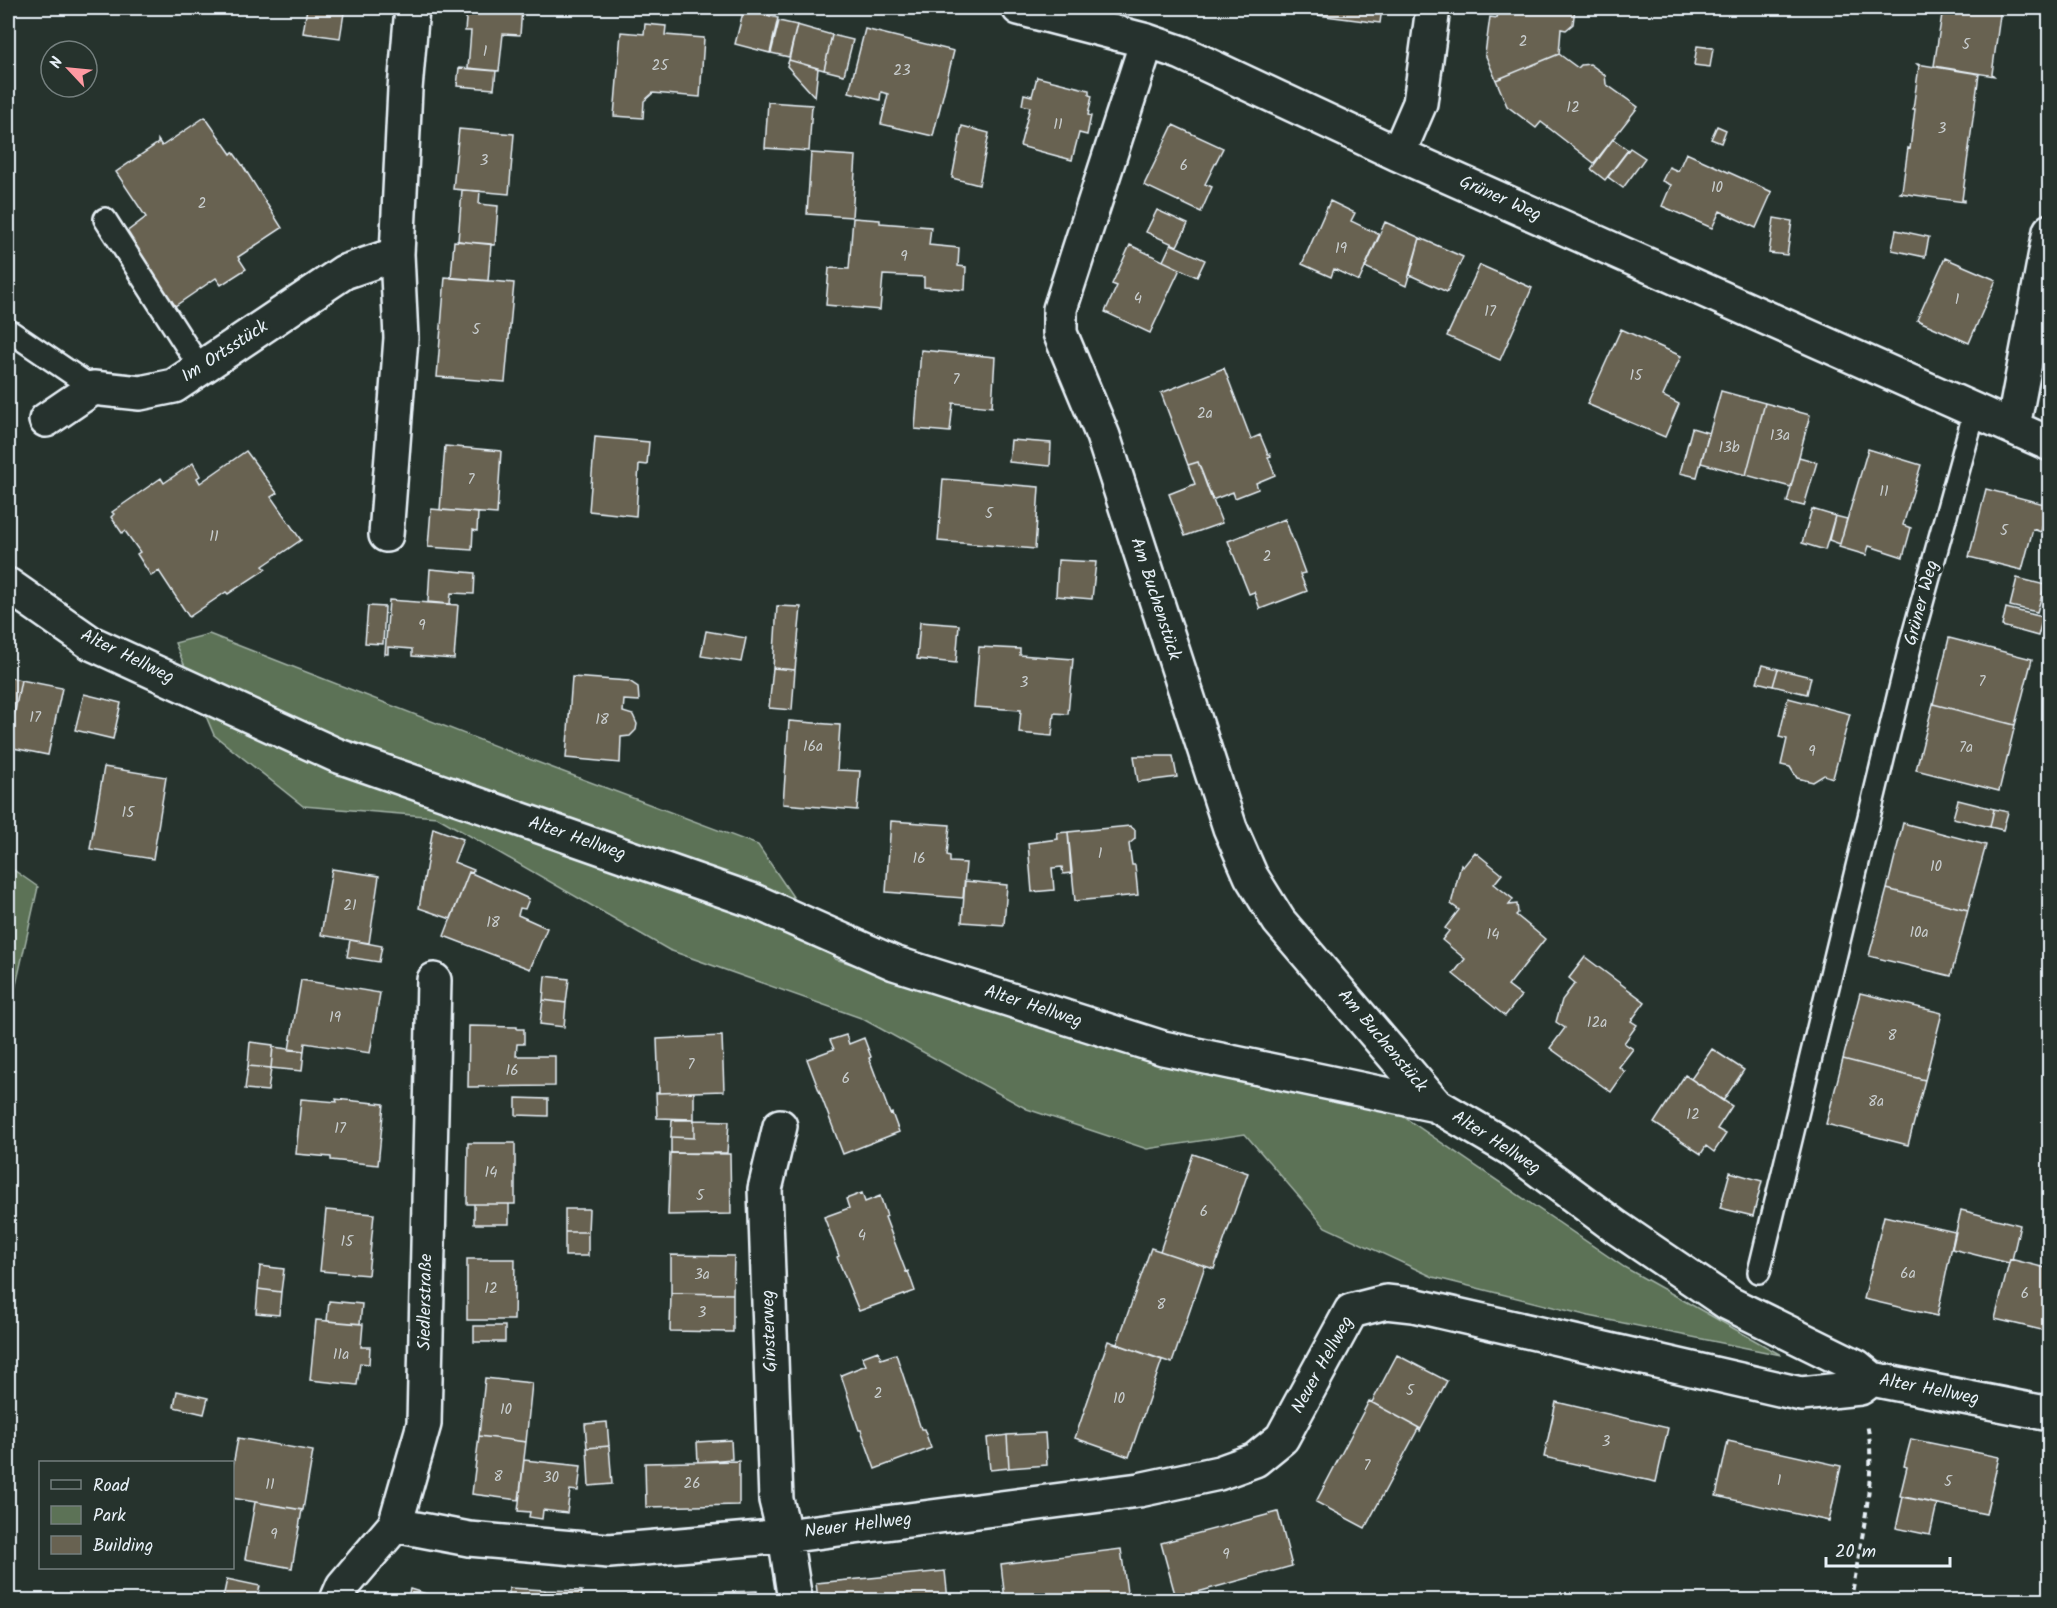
<svg xmlns="http://www.w3.org/2000/svg" width="2057" height="1608" viewBox="0 0 2057 1608" font-family="Kalam,sans-serif">
  <style>
    .green { fill: #5c7256; stroke: #a2b2a7; stroke-width: 1.5 }
    .building { fill: #686251; stroke: #e8f1f8; stroke-width: 1.5 }
    .lines { fill: none; stroke-linecap: round; stroke-linejoin: round }
    .lane-casing { stroke: #e8f1f8; stroke-width: 26 }
    .street-casing { stroke: #e8f1f8; stroke-width: 38 }
    .path { stroke: #e8f1f8; stroke-width: 4; stroke-dasharray: 6 4.5; stroke-linecap: butt }
    .lane { stroke: #26332d; stroke-width: 21 }
    .street { stroke: #26332d; stroke-width: 33 }
    .labels { text-anchor: middle; dominant-baseline: central; stroke-width: 6; stroke-linejoin: round; paint-order: stroke }
    .number-label { font-size: 15px; fill: #c8cdce }
    .street-label { font-size: 18px; fill: #e8f1f8; stroke: #26332d }
  </style>
  <rect width="100%" height="100%" fill="#26332d"/>
  <filter id="ink" filterUnits="userSpaceOnUse"><feTurbulence type="fractalNoise" baseFrequency=".0167" numOctaves="2"/><feDisplacementMap in="SourceGraphic" scale="12" xChannelSelector="R" yChannelSelector="G"/><feConvolveMatrix kernelMatrix="1 2 1 2 8 2 1 2 1" color-interpolation-filters="sRGB"/></filter>
  <g filter="url(#ink)">
    <!-- green -->
    <path class="green" d="M209,634L521,756L758,845L835,959L1165,1058L1392,1109L1624,1267L1781,1355L1589,1316L1433,1277L1325,1227L1245,1134L1147,1149L1027,1109L861,1018L669,950L437,817L303,806L214,735L175,643Z
      M8,866L38,887L11,1007L8,1043Z"/>
    <!-- building -->
    <path class="building" d="M307,8L344,13L340,38L303,33Z
      M467,8H522L520,35L503,34L499,71L468,68L471,31H465Z
      M1311,8H1382L1380,23L1310,14Z
      M1498,8H1575L1573,24L1566,30L1561,29L1559,54L1496,80L1485,54L1490,17L1497,18Z
      M1943,8H2001L1992,74L1994,76L1934,66Z
      M744,9L778,18L770,53L735,44Z
      M779,21L797,25L789,57L771,53Z
      M645,24L666,26L665,35L704,38L700,97L653,93L644,101L643,118L614,116L621,32L644,34Z
      M797,25L832,35L824,70L789,60Z
      M865,29L954,51L933,136L881,124L888,94L881,92L880,100L849,92Z
      M832,35L853,40L844,75L824,70Z
      M1697,46L1713,48L1710,67L1694,65Z
      M1559,54L1578,68L1581,65L1590,64L1605,75L1606,84L1638,107L1594,163L1541,122L1536,128L1507,106L1496,80Z
      M789,60L818,68L815,97L787,66Z
      M1917,64L1979,74L1962,200H1964V202L1900,193L1902,191L1908,148L1910,149L1915,109H1913L1919,66Z
      M459,68L496,71L494,89L457,86Z
      M1037,77L1089,90V95L1092,96L1088,115L1091,116L1087,135L1079,133L1072,160L1020,146L1030,107L1022,105L1024,94L1032,96Z
      M768,102L812,105L809,151L765,148Z
      M205,117L231,154L233,152L243,166L282,228L238,257L246,269L221,285L216,278L175,306L141,256L121,236L146,217L116,172L158,143V140L162,146Z
      M1173,125L1223,148L1205,184L1212,187L1201,212L1144,185Z
      M962,126L989,133L979,185L952,178Z
      M1717,126L1726,130L1721,143L1711,139Z
      M459,129L514,134L509,194L453,189Z
      M1613,139L1628,150L1605,180L1591,169Z
      M1630,148L1645,158L1623,188L1608,177Z
      M811,153L856,156L852,217L807,214Z
      M1686,153L1772,192L1756,228L1720,211L1712,228L1662,206L1671,185L1662,181L1669,167L1678,171Z
      M462,190L480,191L479,204L498,206L495,245L458,241Z
      M1330,201L1355,213L1351,221L1380,235L1359,281L1334,269L1331,277L1302,264Z
      M1157,210L1188,224L1177,246L1146,232Z
      M853,218L880,220V223L931,227L929,245L959,248L958,266L966,267L965,290L924,287V277L883,275L880,310L826,305L829,268L849,269Z
      M1774,218L1792,221L1787,255L1769,253Z
      M1385,222L1420,238L1406,286L1365,267Z
      M1896,230L1929,237L1925,257L1892,250Z
      M1420,238L1463,257L1447,292L1410,275Z
      M454,241L491,244L488,281L451,278Z
      M1171,244L1205,260L1197,277L1163,261Z
      M1130,245L1180,269L1150,333L1105,312L1117,286L1112,284Z
      M1945,258L1996,280L1969,343L1917,320Z
      M1480,265L1532,288L1500,360L1447,336Z
      M445,277L514,283L505,382L437,377Z
      M1621,329L1681,356L1663,396L1679,404L1665,437L1587,404Z
      M921,350L995,357L992,407L953,403L950,432L915,429Z
      M1224,368L1251,439L1260,435L1268,454H1270L1271,456L1268,457L1275,475L1256,483L1258,489L1235,498L1233,492L1212,500L1198,462L1188,465L1161,393Z
      M1721,391L1765,403L1746,475L1701,463Z
      M1765,403L1810,415L1791,487L1746,475Z
      M1692,428L1709,433L1697,477L1680,473Z
      M595,437L649,442L647,465L639,464L636,516L589,511Z
      M1011,440L1051,443L1050,466L1009,462Z
      M445,446L501,451L497,514L440,510Z
      M1868,449L1921,465L1903,525L1911,528L1903,557L1869,546L1866,555L1839,547Z
      M246,451L277,493L271,497L301,540L263,566L266,569L228,594L226,592L189,617L159,571L151,576L137,554L140,552L125,531L122,533L111,517L114,514L112,512L161,478L164,483L193,463L200,476L197,478L200,483Z
      M1799,457L1817,462L1804,506L1787,502Z
      M1198,462L1222,523L1185,536L1169,494L1195,484L1188,465Z
      M943,479L1039,487L1035,549L938,541Z
      M1986,489L2048,505L2041,532L2033,529L2022,570L1969,557Z
      M431,509L478,513L477,531L473,530L472,550L428,547Z
      M1812,509L1835,516L1825,550L1802,543Z
      M1835,516L1847,519L1840,544L1829,540Z
      M1285,519L1305,573L1300,574L1307,591L1260,609L1254,592L1249,594L1228,541Z
      M1058,560L1096,562L1092,599L1056,596Z
      M430,569L475,573L474,594L451,593L450,604L428,602Z
      M2017,578L2045,585L2037,612L2010,606Z
      M389,600L458,605L454,659L412,656V649L388,647V654H385Z
      M368,606L385,607L383,644L365,643Z
      M777,606L801,607L795,670L773,668Z
      M2006,608L2043,617L2038,636L2002,626Z
      M920,622L959,625L956,663L917,659Z
      M706,631L746,638L741,662L701,656Z
      M1949,638L2032,659L2015,725L1933,704Z
      M979,647L1020,649V655L1073,659L1068,714L1054,713L1052,736L1019,733L1021,710L974,707Z
      M1763,665L1778,669L1773,686L1757,682Z
      M773,668L795,670L792,710L769,708Z
      M1778,669L1811,677L1807,694L1773,686Z
      M8,677L21,680L8,747Z
      M572,677L629,681L638,687L639,701L624,700L623,712L633,715L637,724L636,730L630,736L621,737L620,763L566,758Z
      M21,680L62,688L48,755L8,747Z
      M84,694L121,703L113,739L75,730Z
      M1788,698L1850,714L1833,778L1824,775L1813,782L1797,778L1790,767L1781,765L1787,739L1779,737Z
      M1933,704L2015,725L1999,791L1916,770Z
      M789,721L840,725L837,770L860,771L857,810L783,804Z
      M1134,756H1173L1177,777L1138,782Z
      M104,767L166,777L153,859L90,849Z
      M1958,800L1994,809L1990,827L1953,818Z
      M1994,809L2008,812L2003,830L1990,827Z
      M891,821L950,825L947,855L950,856V862L966,863L963,898L886,892Z
      M1903,823L1986,845L1968,910L1887,889Z
      M1130,826L1135,830V839L1129,844L1132,865H1135L1138,895L1075,901L1068,832Z
      M433,828L463,839L454,862L474,870L472,873L469,872L451,919L419,908Z
      M1068,832L1071,873L1063,874L1062,867L1052,868L1054,890L1032,892L1028,843L1058,839L1057,833Z
      M1475,852L1502,874L1494,884L1513,899L1509,905L1517,904L1518,913L1516,915L1545,939L1508,986L1521,996L1505,1016L1453,974L1465,959L1442,940L1449,931L1445,928L1459,910L1451,904L1461,865L1463,867Z
      M332,869L379,876L369,943L321,935Z
      M469,872L529,899L525,909L520,908L518,915L547,928L530,969L444,936Z
      M965,881L1007,885L1004,925L962,922Z
      M1887,889L1968,910L1951,976L1869,956Z
      M350,940L382,946L379,962L347,957Z
      M1585,957L1645,1002L1631,1021L1637,1025L1624,1043L1633,1049L1619,1067L1625,1072L1611,1092L1550,1048L1565,1028L1556,1022L1562,1000L1575,983L1569,978Z
      M545,976L569,979L566,1003L543,1000Z
      M301,980L380,993L370,1053L305,1043L304,1051L289,1050Z
      M1860,993L1942,1013L1925,1080L1843,1059Z
      M543,1000L566,1003L564,1027L540,1024Z
      M469,1026L517,1027V1029H524V1044H517L516,1056H555V1086L468,1087Z
      M846,1035L849,1044L864,1038L871,1057L869,1058L890,1114L892,1113L899,1132L843,1154L807,1059L834,1049L830,1040Z
      M722,1036L724,1091L659,1093L657,1039Z
      M250,1042L273,1045L271,1068L248,1066Z
      M273,1047L304,1051L302,1071L271,1068Z
      M1712,1049L1744,1070L1723,1101L1691,1079Z
      M1843,1059L1925,1080L1908,1145L1826,1124Z
      M248,1066L271,1068L268,1091L245,1089Z
      M1685,1075L1732,1106L1717,1129L1726,1134L1714,1152L1706,1146L1701,1154L1654,1123Z
      M694,1092V1119L657,1118L656,1093Z
      M516,1098L548,1099V1116L516,1115Z
      M301,1099L337,1102L336,1099L384,1104L378,1165L331,1160V1157L296,1154Z
      M672,1120H694V1138L671,1137Z
      M694,1120L729,1121L727,1153H671V1137L694,1138Z
      M468,1143H515V1204H467Z
      M670,1153L730,1154L731,1214L668,1215Z
      M1193,1154L1248,1173L1214,1269L1160,1251Z
      M1730,1172L1762,1181L1753,1216L1720,1208Z
      M862,1193L865,1202L880,1196L887,1216L885,1217L906,1272L908,1271L915,1291L859,1311L837,1257L839,1256L824,1217L849,1208L846,1199Z
      M474,1204H509V1224H474Z
      M565,1209H589L588,1232H565Z
      M326,1210L374,1214L368,1275L320,1271Z
      M1961,1210L2020,1225L2012,1260L2010,1259L2009,1263L1952,1249Z
      M1884,1216L1955,1232L1937,1316L1864,1299Z
      M565,1232H588V1256H565Z
      M1151,1248L1205,1266L1172,1363L1117,1344Z
      M671,1255L734,1256L733,1294L671,1293Z
      M467,1259H515L514,1320H467Z
      M2010,1259L2050,1269V1332L1995,1319Z
      M260,1266L284,1269L281,1292L258,1289Z
      M258,1289L281,1292L279,1315L256,1313Z
      M671,1293L733,1294V1332L670,1331Z
      M329,1301L362,1304L360,1324L327,1321Z
      M316,1320L363,1324L361,1347H370L369,1364L360,1363L357,1385L310,1380Z
      M474,1326H505V1342H474Z
      M1108,1341L1162,1360L1129,1457L1075,1438Z
      M878,1351L881,1359L896,1354L921,1429H924L931,1448L875,1469L861,1430H859L841,1375L866,1365L862,1357Z
      M1397,1355L1447,1381L1421,1429L1369,1401L1372,1402Z
      M485,1378L532,1383L526,1442L479,1436Z
      M177,1391L208,1398L204,1414L174,1407Z
      M1369,1401L1421,1429L1420,1431L1418,1429L1365,1528L1316,1502Z
      M1556,1402L1668,1428L1656,1482L1544,1457Z
      M607,1422L609,1446L587,1448L585,1424Z
      M1045,1433L1047,1465L1009,1468L1007,1435Z
      M1007,1435L1009,1468L990,1470L987,1438Z
      M479,1436L526,1442L519,1500L472,1494Z
      M238,1438L313,1451L303,1510L232,1498V1471Z
      M1911,1439L1999,1457L1986,1514L1900,1496L1907,1467L1904,1466Z
      M731,1440L732,1459L698,1462L697,1442Z
      M1728,1441L1841,1466L1829,1521L1716,1496Z
      M609,1446L612,1484L589,1486L587,1448Z
      M524,1460L581,1466L578,1491L570,1490L567,1513L543,1510L542,1519L529,1517L530,1512L518,1511Z
      M739,1461V1505L646,1507L645,1463Z
      M1903,1497L1937,1504L1930,1535L1896,1528Z
      M255,1502L302,1510L292,1568L245,1559Z
      M1278,1512L1292,1566L1176,1598L1161,1543Z
      M1121,1549L1128,1600H1005L1001,1564Z
      M945,1571L948,1600H818L816,1583Z
      M227,1579L260,1586L256,1600H234L223,1598Z
      M509,1588L545,1590V1600H509Z
      M410,1589L446,1600H407Z
      M545,1590L582,1591L581,1600H545Z
      M757,1591V1600H627V1595Z"/>
    <g class="lines">
      <defs>
        <path id="lane" d="M105,219L201,369
          M8,330L93,388
          M1759,1272L1912,639L1975,410"/>
        <path id="street" d="M1019,8L1147,41L1182,53L1398,154L2050,444
          M1147,41L1060,309V333L1103,436L1230,828L1251,876L1279,921L1436,1105
          M1398,154L1420,103L1433,8
          M46,420L93,388L140,393L174,386L344,272L397,254
          M2013,427L2050,231
          M386,535L401,338L397,254L405,89L412,8
          M8,585L91,643L336,755L754,901L894,963L1163,1048L1436,1105L1511,1149L1616,1227L1728,1303L1856,1366L1872,1379L2050,1414
          M780,1126L765,1189L776,1500L785,1536L795,1600
          M395,1525L469,1539L609,1551L785,1536L1139,1490L1219,1473L1255,1460L1282,1438L1351,1311L1386,1302L1413,1305L1801,1394L1860,1388L1872,1379
          M337,1600L343,1586L395,1525L424,1424L434,980"/>
      </defs>
      <!-- lane casing -->
      <use href="#lane" class="lane-casing"/>
      <!-- street casing -->
      <use href="#street" class="street-casing"/>
      <!-- path -->
      <path class="path" d="M1851,1600C1859,1549 1878,1474 1867,1424"/>
      <!-- lane -->
      <use href="#lane" class="lane"/>
      <!-- street -->
      <use href="#street" class="street"/>
    </g>
  </g>
  <g class="labels">
    <!-- number labels -->
    <g class="number-label">
      <text x="1523" y="42">2</text>
      <text x="1966" y="45">5</text>
      <text x="485" y="52">1</text>
      <text x="660" y="66">25</text>
      <text x="902" y="71">23</text>
      <text x="1573" y="108">12</text>
      <text x="1058" y="125">11</text>
      <text x="1942" y="129">3</text>
      <text x="484" y="161">3</text>
      <text x="1184" y="166">6</text>
      <text x="1717" y="188">10</text>
      <text x="202" y="204">2</text>
      <text x="1341" y="249">19</text>
      <text x="904" y="257">9</text>
      <text x="1138" y="299">4</text>
      <text x="1957" y="300">1</text>
      <text x="1490" y="312">17</text>
      <text x="476" y="330">5</text>
      <text x="1636" y="376">15</text>
      <text x="956" y="380">7</text>
      <text x="1205" y="414">2a</text>
      <text x="1780" y="436">13a</text>
      <text x="1729" y="448">13b</text>
      <text x="471" y="480">7</text>
      <text x="1884" y="492">11</text>
      <text x="989" y="514">5</text>
      <text x="2004" y="531">5</text>
      <text x="214" y="537">11</text>
      <text x="1267" y="557">2</text>
      <text x="422" y="626">9</text>
      <text x="1982" y="682">7</text>
      <text x="1024" y="683">3</text>
      <text x="35" y="718">17</text>
      <text x="602" y="720">18</text>
      <text x="813" y="747">16a</text>
      <text x="1966" y="748">7a</text>
      <text x="1812" y="752">9</text>
      <text x="128" y="813">15</text>
      <text x="1100" y="854">1</text>
      <text x="919" y="859">16</text>
      <text x="1936" y="867">10</text>
      <text x="350" y="906">21</text>
      <text x="493" y="923">18</text>
      <text x="1919" y="933">10a</text>
      <text x="1493" y="935">14</text>
      <text x="335" y="1018">19</text>
      <text x="1597" y="1023">12a</text>
      <text x="1892" y="1036">8</text>
      <text x="691" y="1065">7</text>
      <text x="512" y="1071">16</text>
      <text x="846" y="1079">6</text>
      <text x="1876" y="1102">8a</text>
      <text x="1693" y="1115">12</text>
      <text x="340" y="1129">17</text>
      <text x="491" y="1173">14</text>
      <text x="700" y="1196">5</text>
      <text x="1204" y="1212">6</text>
      <text x="862" y="1236">4</text>
      <text x="347" y="1242">15</text>
      <text x="1908" y="1274">6a</text>
      <text x="702" y="1275">3a</text>
      <text x="491" y="1289">12</text>
      <text x="2025" y="1294">6</text>
      <text x="1161" y="1305">8</text>
      <text x="702" y="1313">3</text>
      <text x="341" y="1355">11a</text>
      <text x="1410" y="1391">5</text>
      <text x="878" y="1394">2</text>
      <text x="1119" y="1399">10</text>
      <text x="506" y="1410">10</text>
      <text x="1606" y="1442">3</text>
      <text x="1367" y="1466">7</text>
      <text x="498" y="1477">8</text>
      <text x="551" y="1478">30</text>
      <text x="1779" y="1481">1</text>
      <text x="1948" y="1482">5</text>
      <text x="692" y="1484">26</text>
      <text x="270" y="1485">11</text>
      <text x="274" y="1535">9</text>
      <text x="1226" y="1555">9</text>
    </g>
    <!-- street labels -->
    <g class="street-label">
      <text transform="translate(1500 199) rotate(24)">Grüner Weg</text>
      <text transform="translate(225 352) rotate(-33)">Im Ortsstück</text>
      <text transform="translate(1155 599) rotate(72)">Am Buchenstück</text>
      <text transform="translate(1922 603) rotate(-75)">Grüner Weg</text>
      <text transform="translate(127 657) rotate(26)">Alter Hellweg</text>
      <text transform="translate(577 839) rotate(19)">Alter Hellweg</text>
      <text transform="translate(1033 1007) rotate(18)">Alter Hellweg</text>
      <text transform="translate(1382 1041) rotate(50)">Am Buchenstück</text>
      <text transform="translate(1496 1143) rotate(33)">Alter Hellweg</text>
      <text transform="translate(426 1302) rotate(-89)">Siedlerstraße</text>
      <text transform="translate(770 1331) rotate(-92)">Ginsterweg</text>
      <text transform="translate(1323 1365) rotate(-61)">Neuer Hellweg</text>
      <text transform="translate(1929 1390) rotate(11)">Alter Hellweg</text>
      <text transform="translate(858 1526) rotate(-7)">Neuer Hellweg</text>
    </g>
  </g>
  <!-- margin -->
  <rect width="2057" height="1608" fill="none" stroke="#26332d" stroke-width="30"/>
  <rect x="15" y="15" width="2027" height="1578" fill="none" stroke="#e8f1f8" stroke-width="2" filter="url(#ink)"/>
  <!-- legend -->
  <rect x="39" y="1461" width="195" height="108" fill="#26332d" stroke="#747f7e" stroke-width="1.5"/>
  <rect x="51" y="1480" width="30" height="9" fill="#26332d" stroke="#747f7e" stroke-width="1.5"/>
  <text x="93" y="1491" font-size="18" fill="#e8f1f8">Road</text>
  <rect x="51" y="1506" width="30" height="18" fill="#5c7256" stroke="#747f7e" stroke-width="1.5"/>
  <text x="93" y="1521" font-size="18" fill="#e8f1f8">Park</text>
  <rect x="51" y="1536" width="30" height="18" fill="#686251" stroke="#747f7e" stroke-width="1.5"/>
  <text x="93" y="1551" font-size="18" fill="#e8f1f8">Building</text>
  <!-- north arrow -->
  <g transform="translate(69 69) rotate(296)"><circle r="28" fill="#26332d" stroke="#747f7e" stroke-width="1.5"/>
  <path d="M0-4.5L10 22L0 15L-10 22Z" fill="#ff9aa2"/>
  <text y="-9" font-size="16" font-weight="bold" text-anchor="middle" fill="#e8f1f8">N</text>
  </g>
  <!-- scale -->
  <path d="M1826 1557v9h124v-9" fill="none" stroke="#e8f1f8" stroke-width="3"/>
  <text x="1835" y="1557" font-size="18" fill="#e8f1f8" stroke="#26332d" stroke-width="4.5" paint-order="stroke">20 m</text>
</svg>
